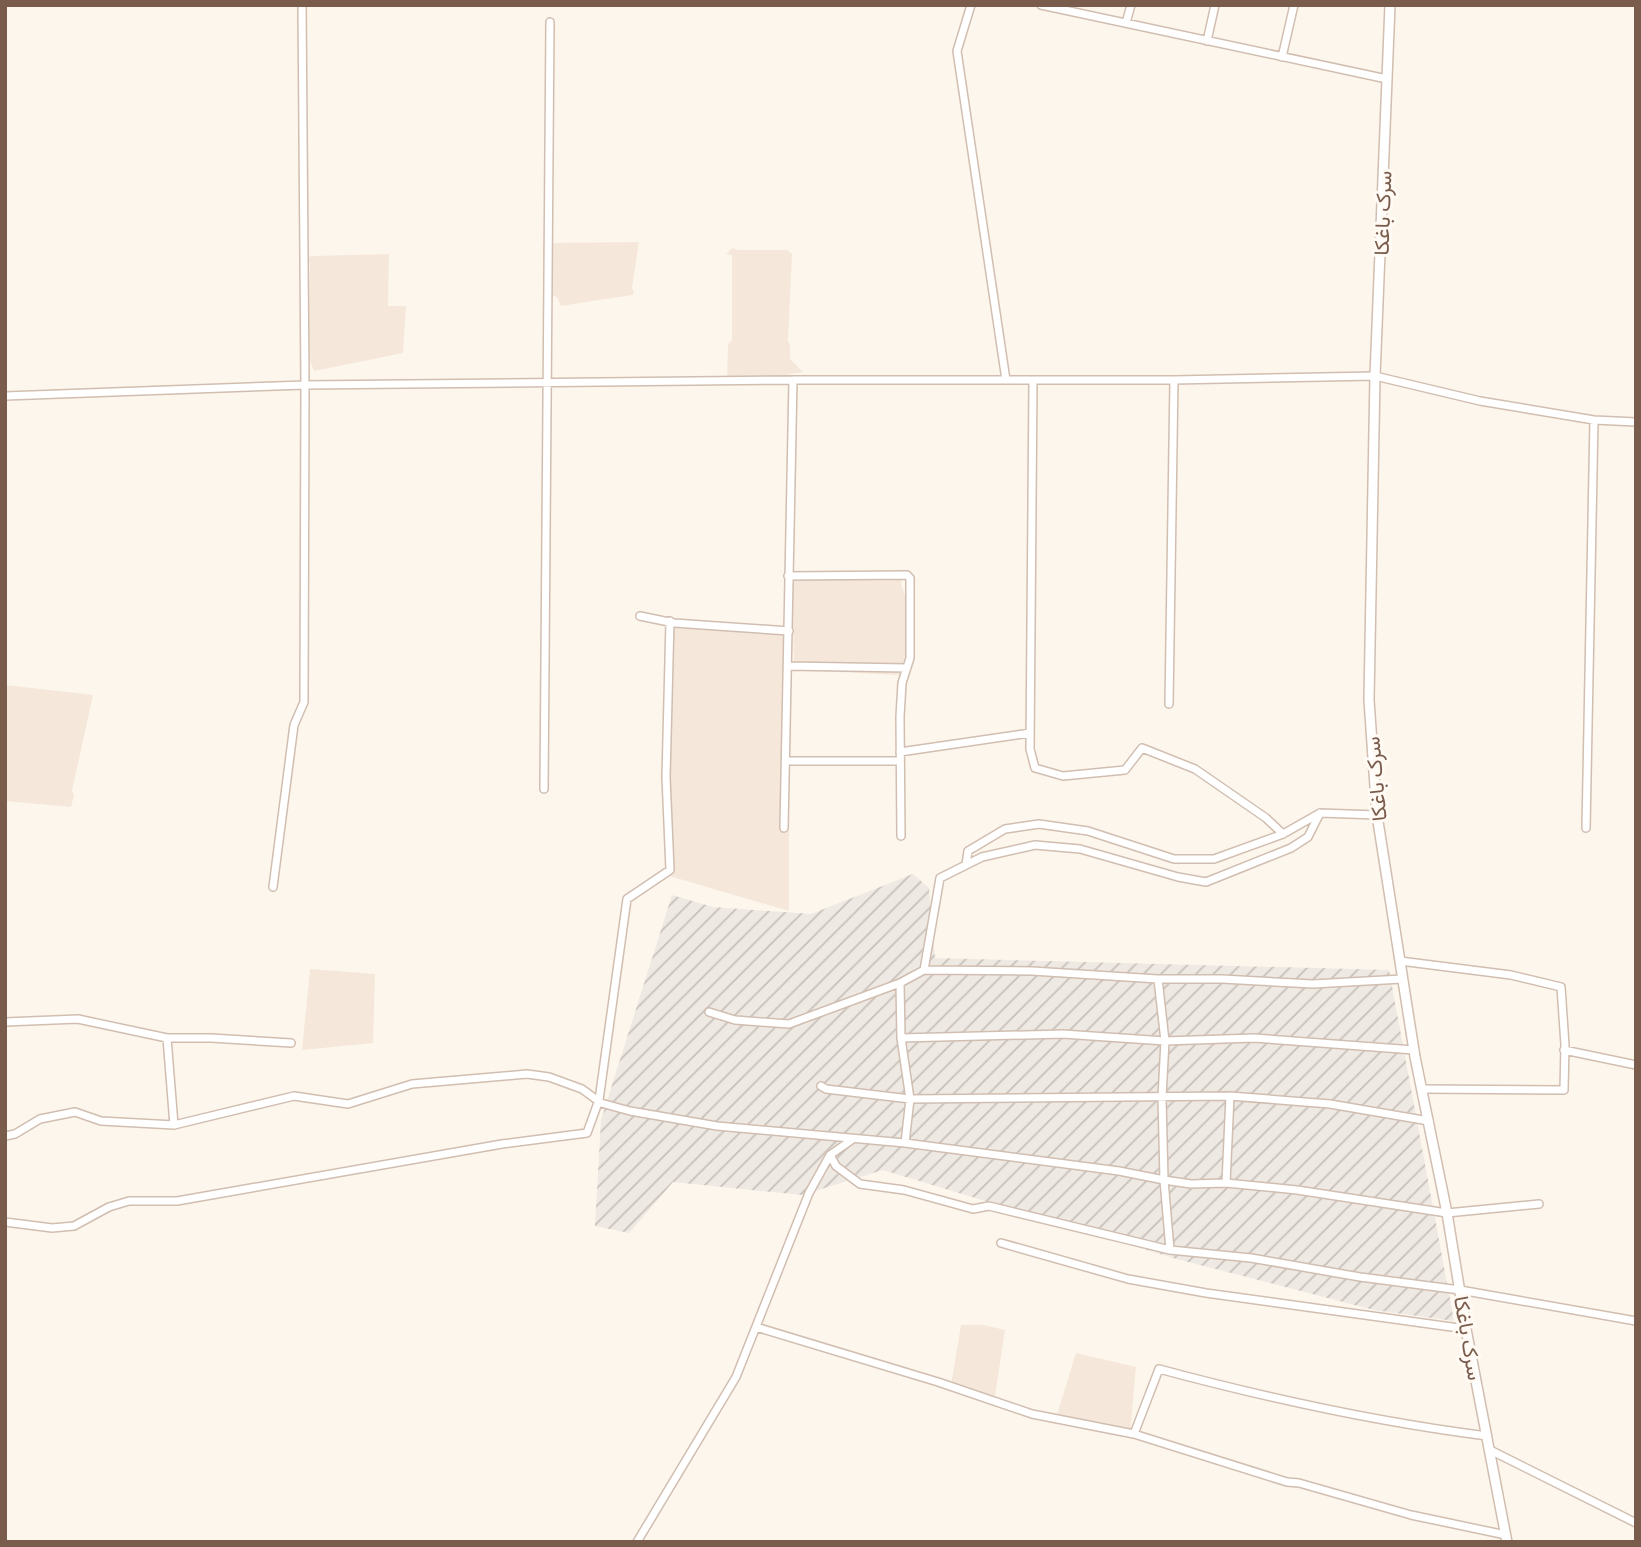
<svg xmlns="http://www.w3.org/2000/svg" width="1641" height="1547" viewBox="0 0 1641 1547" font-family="'IBM Plex Sans',Vazirmatn,sans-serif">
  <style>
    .residential { fill: #f5e8da }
    .industrial { fill: url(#industrial-furrows) }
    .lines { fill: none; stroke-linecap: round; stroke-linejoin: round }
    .minor-casing { stroke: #d1beb0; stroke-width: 10 }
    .tertiary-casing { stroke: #d1beb0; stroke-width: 12 }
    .minor { stroke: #fff; stroke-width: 7 }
    .tertiary { stroke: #fff; stroke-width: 9 }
    .labels { text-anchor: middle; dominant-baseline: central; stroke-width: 6; stroke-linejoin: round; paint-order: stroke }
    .street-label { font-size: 21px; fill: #7a5c4d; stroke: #fffaf3 }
  </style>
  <defs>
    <pattern id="industrial-furrows" width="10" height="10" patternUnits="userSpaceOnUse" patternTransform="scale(1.75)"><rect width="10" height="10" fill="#efe9e4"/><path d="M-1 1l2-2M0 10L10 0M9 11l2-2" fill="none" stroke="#c7c0bb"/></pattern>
  </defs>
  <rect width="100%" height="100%" fill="#fdf6ec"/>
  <!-- residential -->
  <path class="residential" d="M639,242L632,287L634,293L632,295L561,306L557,297L551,295L548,289L543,288V243Z
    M732,248L737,250H787L792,254L788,341L790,345V359L803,372L727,384L728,344L732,340V255L726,254Z
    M389,254L388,306H406L403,353L314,371L308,355L310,263L307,258L311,256Z
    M792,577H902L901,584L915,624L899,675L798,670L794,667Z
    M669,628L789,633V911L666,875Z
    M5,685L93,695L72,791L74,795L71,807L5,801Z
    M310,969L375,974L373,1043L302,1050Z
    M961,1325H984L1005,1330L995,1396L951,1385Z
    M1076,1353L1136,1367L1130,1435L1056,1418Z"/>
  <!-- industrial -->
  <path class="industrial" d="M913,874L929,888L935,958L1389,970L1454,1321L1374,1310L1173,1258L883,1170L802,1195L673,1182L629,1233L595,1226L601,1120L672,895L713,907L811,914Z"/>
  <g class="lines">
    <defs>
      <path id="minor" d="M971,5L957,51L1006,380
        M1041,5L1387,79
        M1126,23L1131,5
        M1207,41L1215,5
        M1282,57L1294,5
        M1033,380L1030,749L1035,768L1063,776L1125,770L1142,748L1195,769L1266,818L1283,834
        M5,396L305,385L793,380H1174L1375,376L1480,401L1594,420L1636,422
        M788,576L907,575L910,578V658L902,683L900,717L901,836
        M640,616L674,623L789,631
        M788,666L907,668
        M1169,704L1174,380
        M900,752L1030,733
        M786,761H900
        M544,789L550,22
        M784,828L793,380
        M1586,828L1594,420
        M966,865L968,851L1005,829L1039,824L1088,831L1174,859H1214L1283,834L1320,813L1377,815
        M273,887L294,725L304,702L305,385L302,5
        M1400,961L1511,975L1561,987L1565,1045L1564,1090L1421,1089
        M924,970L940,878L982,857L1035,845L1080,849L1178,877L1206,882L1291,848L1308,837L1320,813
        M1158,979L1165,1041L1162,1097L1164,1180L1170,1250
        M900,983L901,1038L910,1099L905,1143
        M709,1012L735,1020L789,1024L900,983L924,970L1032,971L1158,979H1222L1313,984L1402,979
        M5,1022L78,1019L167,1038H211L291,1043
        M167,1038L174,1125
        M901,1038L1063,1034L1165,1041L1254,1038L1414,1050
        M1564,1050L1636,1065
        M821,1086L826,1089L910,1099L1230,1096L1330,1104L1429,1121
        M5,1136L15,1134L40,1119L75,1112L101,1121L174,1125L294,1096L348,1104L412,1084L527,1074L549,1077L582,1089L601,1103L630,1111L717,1126L905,1143L1119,1171L1164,1180L1191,1184L1226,1183L1297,1190L1447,1213L1539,1204
        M830,1155L836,1166L860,1184L904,1190L973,1209L989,1206L1170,1250L1251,1258L1360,1277L1460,1290L1636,1321
        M1226,1183L1230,1096
        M5,1222L52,1228L74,1226L109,1207L129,1201H177L502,1144L587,1133L599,1100L627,899L670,870L666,777L670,621
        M1001,1243L1128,1279L1206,1293L1466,1329
        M756,1327L938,1382L1032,1414L1134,1434L1287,1482L1299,1483L1411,1515L1506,1535
        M1134,1434L1159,1369C1267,1398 1376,1422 1487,1436
        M1490,1450L1636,1523
        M637,1542L736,1377L809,1193L830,1155L853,1139"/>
      <path id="tertiary" d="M1390,5L1375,376L1369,700L1377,815L1415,1057L1447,1213L1466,1329L1507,1542"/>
    </defs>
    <!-- minor casing -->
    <use href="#minor" class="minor-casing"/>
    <!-- tertiary casing -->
    <use href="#tertiary" class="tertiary-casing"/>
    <!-- minor -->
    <use href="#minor" class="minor"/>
    <!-- tertiary -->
    <use href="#tertiary" class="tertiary"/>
  </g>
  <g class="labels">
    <!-- street labels -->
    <g class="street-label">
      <text transform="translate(1382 213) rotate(-88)">سرک باغکا</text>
      <text transform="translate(1375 779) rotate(-95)">سرک باغکا</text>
      <text transform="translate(1469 1338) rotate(80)">سرک باغکا</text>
    </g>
  </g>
  <!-- border -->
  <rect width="1641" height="1547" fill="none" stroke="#7a5c4d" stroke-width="14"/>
</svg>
